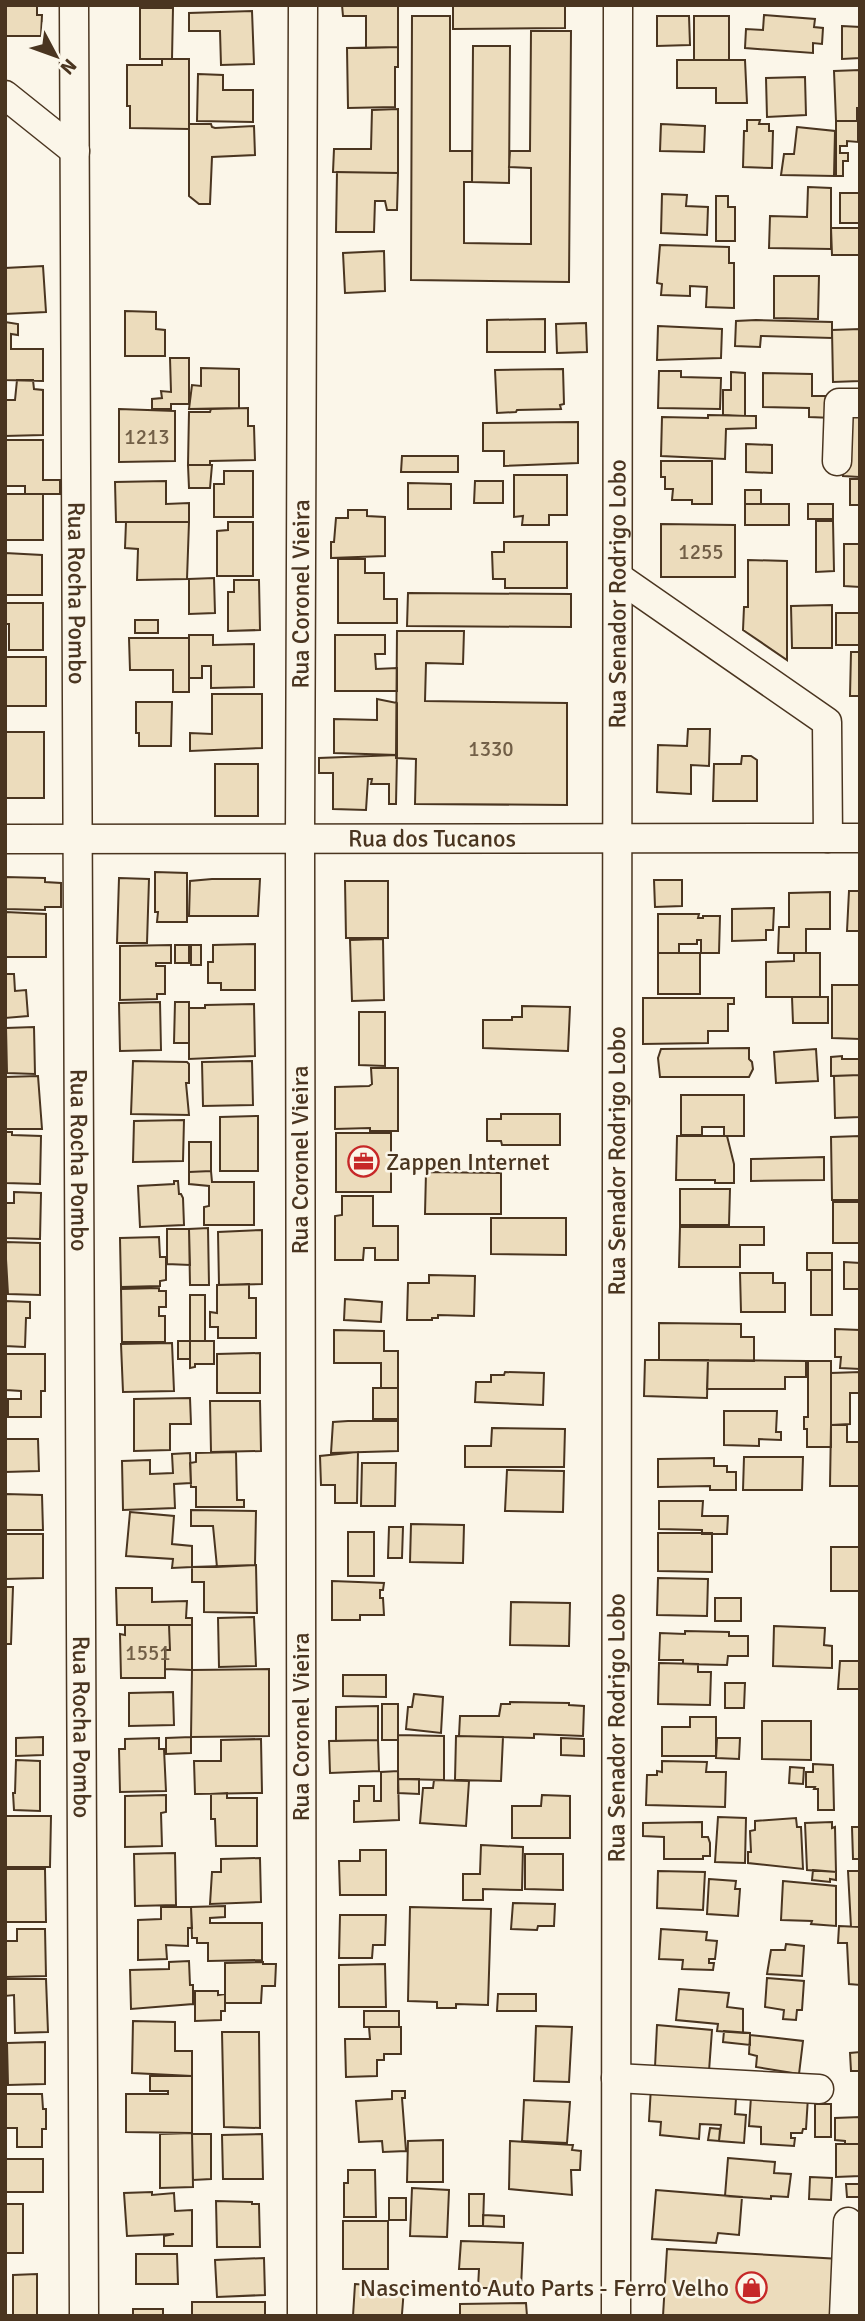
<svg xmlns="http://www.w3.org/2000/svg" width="865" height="2321" viewBox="0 0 865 2321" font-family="Signika,sans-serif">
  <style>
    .building { fill: #ecdcbc; stroke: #4a3520; stroke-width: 2 }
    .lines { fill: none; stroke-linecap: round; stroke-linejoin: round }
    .minor-casing { stroke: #4a3520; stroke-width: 31 }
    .minor { stroke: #fbf6e9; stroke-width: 28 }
    .labels { text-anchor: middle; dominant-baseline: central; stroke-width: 5; stroke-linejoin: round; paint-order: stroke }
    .number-label { font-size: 21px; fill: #725f47 }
    .street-label { font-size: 24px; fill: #4a3520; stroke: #fbf6e9 }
    .poi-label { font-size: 24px; fill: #4a3520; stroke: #fbf6e9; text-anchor: start }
  </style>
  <rect width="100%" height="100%" fill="#fbf6e9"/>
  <!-- building -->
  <path class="building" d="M5,5H37V15H42L41,36H5Z
    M342,5H398V47L366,48V16H343Z
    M453,5H565V28L453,29Z
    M140,8H173L172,59H140Z
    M252,11L254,64L221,65L220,31H189V13Z
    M764,15L815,19L814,27L823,28L822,44L813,43V53L745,48L746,29L763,30Z
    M412,16H450V151H472V182H464V243L531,244V168L509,167L510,151H530L531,31H571L569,282L411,280Z
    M657,16H689L690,45L657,46Z
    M694,16H729V60H694Z
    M842,26L860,27V58L842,59Z
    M473,46H510L509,183L472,182Z
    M398,47V67H395V107L348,108L347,48Z
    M162,59H189V129L130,128V106H127V65H162Z
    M677,60H745L747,103H716V88H677Z
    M860,70V108H857V121H836L834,71Z
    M198,74L223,75V90H253V122L197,121Z
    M805,77L806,115L767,117L766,78Z
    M398,109V173L333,172L334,149H371L372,110Z
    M747,120H760L759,124H769V131H773L772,168L743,167L744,131H747Z
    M836,121H858V142L847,141V146H840V153H848V161H843V176H836Z
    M189,124H211L212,127L215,128L254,126L255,155L212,157L210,204H199L189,196Z
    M661,124L705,126L704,152L660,151Z
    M797,127L835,131L834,176L781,175L784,154H794Z
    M337,172L398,173L397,210H387L385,201H375L374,232H336Z
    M808,187L831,188V249L769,248L770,216L807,217Z
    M840,193H860V223H840Z
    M662,194L687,195L686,206L708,207L707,235L661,233Z
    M716,196H728V207H735V241H716Z
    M831,228H860V255H832Z
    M660,245L729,247V263H734V308L706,307L707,287L690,286V296L661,295L662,284L657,283Z
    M384,251L385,291L345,293L343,253Z
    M43,266L46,312L5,314V268Z
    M774,276H819L818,319L774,318Z
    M125,311L156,312V329L165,330V356H125Z
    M545,319V352H487V320Z
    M756,320L832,322V338L761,336L760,347L735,346L736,321Z
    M5,322L18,324V335L11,334V349H43V381L5,380Z
    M586,323L587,352L557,353L556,324Z
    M658,326L722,329L721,358L657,360Z
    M860,329V381L833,382L832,330Z
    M170,358H189V404H171V409H152V399L162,398L161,391L171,392Z
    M201,368L239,369V408L189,409L192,385L201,386Z
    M563,369L564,404L560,405L561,409L517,410L516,412L497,413L495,370Z
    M659,371H681V377L721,378L720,409L658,408Z
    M731,372L745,373V416L723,415V390H731Z
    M763,373L812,374V396H833V418L809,417V408L763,407Z
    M17,380H33L34,389L43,390V435L5,436V400H15Z
    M248,408V426H254L255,460L210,461V465H188L189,412H210L211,409Z
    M119,409L175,411V461L119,462Z
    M845,414L860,415L859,477L843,476Z
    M708,415L756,416V428L726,429L725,459L661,456L662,417L708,418Z
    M578,422V463L504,466V451H483V423Z
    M5,440H43V480H60V494H25V486H5Z
    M746,444L772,445V473L746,472Z
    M402,456H458V472H401Z
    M661,461H712V504H692V500H672L673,489H665V477H661Z
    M188,465H212L210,488H189Z
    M224,471H253V517H214V484H224Z
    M514,475H567V515H549V525H522L523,516L514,517Z
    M850,479H860V505H850Z
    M166,481V504L189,503V522H116L115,482Z
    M475,481H503V503H474Z
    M408,483L451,484V509H408Z
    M745,490H761V504H745Z
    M5,494H43V540H5Z
    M745,504H789V525H745Z
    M808,504H833V519H808Z
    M348,510H367V516L385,517V556L331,558V542H334L336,518H348Z
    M816,521H833L834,571L816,572Z
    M126,522H189L187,579L137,580L138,549L125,548Z
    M228,522H253V576H217V531L228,530Z
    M661,524L735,525V577H661Z
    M504,542H567V588H505V579H493L492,552H504Z
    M844,544H860V587L844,586Z
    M5,553L42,555V595H5Z
    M338,559H365V573H384V599H397V623H338Z
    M748,560L787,561V660L743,630L744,607H748Z
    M214,578L215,613L189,614V579Z
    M234,580H259L260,630L228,631V592H234Z
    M408,593L571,594V627L407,626Z
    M5,603H43V650H9V624H5Z
    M832,605V648H792L791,606Z
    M836,613H860V645H836Z
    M135,620H158V633H135Z
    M397,631H464L463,664L426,663L425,701L567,703V805L415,804L416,759L396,758Z
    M189,635H213V645L254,644V687L211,688V666H202V678H189Z
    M335,635H385V654H375L376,669L397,668V691H335Z
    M129,638H189V692H173V670H130Z
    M851,652H860V696H850Z
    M5,657H46V706H5Z
    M212,694H262V748L190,751V733L212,734Z
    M377,699L397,703V755L334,753V719L377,720Z
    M136,702H172L171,746H139V733H136Z
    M688,729H710L709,766L691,765V794L657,792L658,745L687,746Z
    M5,732H44V798H5Z
    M397,755L396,804H389V784H371L372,779H368L366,810L333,809V773H319V758Z
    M742,756H751L757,760V801H713L714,764H741Z
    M215,764H258V816H215Z
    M155,872L187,873V922H157L158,912H155Z
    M5,877L45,878V882L61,883V907H45V910L5,909Z
    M119,878L149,879L147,943H117Z
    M212,879H260L258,916H189L190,881Z
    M654,880H682V906L655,907Z
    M345,881H388V938H346Z
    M849,891H860V931H847Z
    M830,892V929H806V953H778L779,927H789V893Z
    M774,908L773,930H766V940L732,941V909Z
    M6,912L46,914V957H6Z
    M658,914H699L698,918H703V916H720L719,953H701V940H697V944H679V953H658Z
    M383,939L384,1000L352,1001L350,940Z
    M255,944V990H221V983H208V962H213V945Z
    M171,945V963H156V966H165V994H157V999L120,1000V946Z
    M175,945H189V963H175Z
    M191,945H201V965H191Z
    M658,953H700V994H658Z
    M794,953H820V997H766V962L794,961Z
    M5,974H14L15,991L26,990L28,1016L5,1018Z
    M832,985H860V1039L832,1038Z
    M792,997H828V1023H793Z
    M643,998H734V1004H728V1031H708V1043L643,1044Z
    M160,1002L161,1050L120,1051L119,1003Z
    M175,1002H189V1043H174Z
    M254,1004L255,1056L189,1059V1008H205V1005Z
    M522,1006L570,1007L568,1051L483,1048V1020H512V1017H522Z
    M359,1012H385V1066L359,1065Z
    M34,1027L35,1074L7,1073L6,1028Z
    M749,1048V1059L752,1062L753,1069L749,1077H660L658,1058L661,1049Z
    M816,1049L818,1081L776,1083L774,1052Z
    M842,1056V1059H860V1075L831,1076V1057Z
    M133,1061L187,1062L189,1064V1083H186L189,1115L131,1114Z
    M252,1061L253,1105L203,1106L202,1062Z
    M371,1068H398V1131H370V1128L335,1129V1087L369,1086L372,1084Z
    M860,1075V1117L835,1118L834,1076Z
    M38,1076L42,1129H5V1077Z
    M681,1095H744V1136H724V1127H702V1135H681Z
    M501,1114H560V1145H502L501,1141H487V1119H501Z
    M258,1116V1171H220V1117Z
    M184,1120L183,1161L133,1162L134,1121Z
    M5,1132H12V1135L41,1136L40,1184L5,1183Z
    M336,1133H391V1192H336Z
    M677,1136H727L734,1164V1183H715V1180H676Z
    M860,1136V1200H832L831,1137Z
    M189,1142H211V1171L189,1172Z
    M824,1157V1180L751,1181V1159Z
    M211,1171L212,1182H254V1225H204V1207L209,1206V1186L189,1184V1172Z
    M426,1172L501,1173V1214H425Z
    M174,1181H178L179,1194H181L183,1198L184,1225L140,1227L138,1186L174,1184Z
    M680,1189H730L729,1225H680Z
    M14,1192L41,1193L40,1239L5,1238V1203H14Z
    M342,1196H373V1226H398V1260H375V1248H364L363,1260H335V1216L342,1215Z
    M833,1202H860V1243H833Z
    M491,1218H566V1255L491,1254Z
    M680,1227H764V1245H740V1267H679Z
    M208,1228L209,1285H190L189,1229Z
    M167,1229H189L190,1265L167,1264Z
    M262,1230V1284L219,1285L218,1232Z
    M159,1237L160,1257H166V1280L160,1281V1286L121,1287L120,1238Z
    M5,1242L40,1243V1295L8,1294Z
    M807,1253H832V1270H807Z
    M844,1262L860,1263V1289H844Z
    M811,1270H832V1315H811Z
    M740,1273H773V1283H785V1312H741Z
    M429,1275L475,1276L474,1316L438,1315V1318H432V1320H407L408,1283H429Z
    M249,1284V1298H256V1338H218V1327H210V1312L217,1313V1285Z
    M159,1288V1291H166V1307H159V1316H165V1342H122L121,1289Z
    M190,1295H205V1341H190Z
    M345,1299L382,1302L381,1322L344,1320Z
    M5,1301L30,1302V1318H26L25,1347L5,1346Z
    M659,1323L741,1324V1337H754V1361L659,1360Z
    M835,1329L860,1330V1369L840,1368L841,1357H835Z
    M334,1330L384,1331V1351H398V1388H381V1363H334Z
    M178,1341H190V1359H178Z
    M190,1341H214V1364H195V1367L190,1368Z
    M172,1343L174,1391L123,1392L121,1344Z
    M260,1353V1393H217V1354Z
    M6,1354H45V1391H41V1417H8V1399H21V1391L6,1390Z
    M645,1360H708L707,1398L644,1396Z
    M708,1360L806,1361V1377H785V1389H707Z
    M808,1361H831V1447H807V1429H804V1417H808Z
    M505,1372L544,1373L543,1405L475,1402L476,1382H491V1375H504Z
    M860,1372V1393H850V1424L831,1425V1373Z
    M373,1388H398V1419H373Z
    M190,1398L191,1424H170V1450L134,1451V1399Z
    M210,1401H260L261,1451L211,1452Z
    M724,1411H777L776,1432H781V1440L759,1439V1446L724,1445Z
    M348,1421H398V1451L331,1453L333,1422Z
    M831,1425H847V1442H860V1486H830Z
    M492,1428L565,1429L564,1467H465V1446H491Z
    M5,1439H38L39,1471L5,1472Z
    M236,1452L237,1500H244V1507H196V1487H191L190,1463L196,1462V1453Z
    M358,1452L357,1503H335V1485H321L320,1456Z
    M190,1453L191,1483L174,1484L175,1508L123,1510L122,1461L150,1460V1474L173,1473L172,1454Z
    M744,1457H803L802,1490H743Z
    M714,1458V1466H727V1472H736V1490H710V1486L658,1487V1459Z
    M362,1463H396L395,1506H361Z
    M507,1470L564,1471L563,1512L505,1511Z
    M5,1494L42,1495L43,1530H5Z
    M659,1501H703L702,1516H728L727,1534H702V1530L659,1529Z
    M191,1510L256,1511L255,1565L217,1567L213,1526H191Z
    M130,1512L174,1516L172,1544L192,1546V1567L172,1568L173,1559L126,1556Z
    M411,1524L464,1525L463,1563L410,1562Z
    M389,1527H403L402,1558H388Z
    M348,1532H374V1576H348Z
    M658,1533H712V1572L658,1571Z
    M5,1534H43V1578L5,1579Z
    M831,1547H860V1591H831Z
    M256,1565L257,1613L204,1612V1582H192V1567Z
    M658,1578L708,1579L707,1616L657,1615Z
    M332,1581L384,1583L383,1590H380V1598H383L384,1615H360V1620H332Z
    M5,1587H13L11,1644H5Z
    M116,1588H152V1602L187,1601L186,1618H192V1625H117Z
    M715,1598H741V1621H715Z
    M511,1602L570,1603L569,1646L510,1645Z
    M254,1617L256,1666L219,1667L218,1618Z
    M125,1625H169L170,1650H165V1678H121L120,1634L125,1635Z
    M169,1625H192V1670L165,1669V1650H170Z
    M774,1626L825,1628L824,1645L832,1646V1668L773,1666Z
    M685,1631L729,1632V1636H748V1656H728L727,1665L683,1664V1660H659L660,1633L685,1634Z
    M840,1661H860V1689H838Z
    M659,1663L698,1664V1672H711L710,1705L658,1704Z
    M269,1669V1736L191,1737L192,1670Z
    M343,1675H386V1697L343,1696Z
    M725,1683H745L744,1708H725Z
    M173,1692L174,1725L129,1726V1693Z
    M414,1694L443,1697L441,1733L406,1729L408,1707H412Z
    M510,1702L569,1703V1705L584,1706L583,1736L534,1734V1738L459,1736L460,1716H499L501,1704H510Z
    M382,1704H398V1740H382Z
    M378,1706V1740L336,1741V1707Z
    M690,1717H716V1756H662V1727H690Z
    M762,1721H811V1760L762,1759Z
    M398,1735L444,1736V1780L398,1779Z
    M456,1736L503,1737L501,1781L455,1780Z
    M43,1737V1755L16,1756V1738Z
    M191,1737V1753L166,1754V1738Z
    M159,1738V1749H164L166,1791L120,1792L119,1749H125V1739Z
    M561,1738L584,1739V1756L561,1755Z
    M717,1738H740L739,1759L716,1758Z
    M261,1739L262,1793L195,1794L194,1761H221V1740Z
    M378,1740L379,1771L330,1773L329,1741Z
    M16,1760L40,1761V1811L14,1810L13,1793H15Z
    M662,1761L707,1762L706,1772H726L725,1807L646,1805L647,1775H657V1771L662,1772Z
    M813,1764L833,1765L834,1810H818V1789H814L815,1787H806V1772H813Z
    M790,1767L804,1768L803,1784L789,1783Z
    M398,1771L399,1820L354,1822V1801H359V1786H374V1801H381V1772Z
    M398,1779H419V1794L398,1793Z
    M434,1780L469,1781L466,1826L420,1823L423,1788H433Z
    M227,1793V1798H257V1846H216L215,1819H211V1794Z
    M166,1795V1812L161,1813L162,1846L125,1847V1796Z
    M542,1795L570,1796V1838H512V1806H541Z
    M5,1810L6,1816H51L50,1867H5Z
    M718,1817L746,1818L745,1863L715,1862Z
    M796,1818L797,1827H801L803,1869L748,1863V1852H751L750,1831L755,1830V1821Z
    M702,1822V1837H708L710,1843V1856H703V1859H664V1837L643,1836V1823Z
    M832,1822V1828L835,1827L836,1872L807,1870L805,1823Z
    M852,1827H860V1859H853Z
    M481,1845L523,1847L522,1890L483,1889V1900H463V1874H480Z
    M360,1850H386V1895H340L339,1861H360Z
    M175,1853L176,1905L135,1906L134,1854Z
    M525,1854H563V1890L525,1889Z
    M260,1858L261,1902L210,1904L212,1872H221V1859Z
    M5,1869H45L46,1922H5Z
    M813,1870L836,1872V1880L830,1879V1882L812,1880Z
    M658,1871L705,1872L703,1910L657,1908Z
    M848,1871H860V1927H851Z
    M709,1879L736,1881L735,1889H740L738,1916L707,1914Z
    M783,1881L836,1886V1926L811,1924L812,1921L781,1920Z
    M513,1903L555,1904L554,1926H538L537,1930L511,1929Z
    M225,1906V1917L210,1918V1923H262V1960L208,1961V1943H197V1938H192L191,1907Z
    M161,1907H191L192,1928H188V1946L166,1945L167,1959L138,1960V1920L161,1919Z
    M410,1907L491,1909L488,2005L456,2004V2008H437V2002L408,2001Z
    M340,1915H386L385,1945H373L372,1958H339Z
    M839,1926L860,1927V1985L849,1984L847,1943H838Z
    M17,1929H45L46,1976L5,1977V1941H17Z
    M661,1929L707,1932L706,1940L717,1941L715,1959H709V1963H714L713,1970L682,1969L683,1960L659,1959Z
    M786,1944L804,1946L802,1976L767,1974L771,1950H785Z
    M189,1961L190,1985H193V2004L131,2009L130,1970L169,1969V1962Z
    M263,1962V1964H276L275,1986H262L261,2003H225V1963Z
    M385,1964L386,2007H339V1965Z
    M767,1978L804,1981L802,2010H797L796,2020L783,2019L784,2010L765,2007Z
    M5,1979H46L48,2032L15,2033L14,1995L5,1996Z
    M679,1989L729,1993L727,2007L743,2009V2033L717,2031L718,2024L676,2020Z
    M195,1991H218V1995L225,1994V2011H221V2020L195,2021Z
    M498,1994H536V2011H497Z
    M364,2011H399V2027H364Z
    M133,2021L175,2022V2051H192V2076L132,2073Z
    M657,2025L712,2030L709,2071L655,2067Z
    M536,2026L572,2027L569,2082L534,2081Z
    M369,2027H401V2054H384V2060H377V2076L346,2077L345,2039H370Z
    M724,2031L750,2033V2045L723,2042Z
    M222,2032H259L260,2128L224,2127Z
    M750,2035L803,2041L799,2074L756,2067L757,2056L749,2054Z
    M45,2042V2084L8,2085L7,2043Z
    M860,2052V2071H851L850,2053Z
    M150,2076H192V2133L126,2132V2094H168V2091H150Z
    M651,2087L736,2098L735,2114L746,2115L744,2143L719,2141L721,2125L700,2124L699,2139L660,2135L661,2122L649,2121Z
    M392,2091H405V2098H402L406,2151L383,2152L382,2141L359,2142L356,2101L392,2099Z
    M5,2094H42L43,2109H46V2129H42V2147H17V2128H5Z
    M751,2097H808L806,2129H803L802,2133H791V2138H795L794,2146L761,2144V2127L749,2126Z
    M524,2100L570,2102L567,2143L522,2141Z
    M815,2104H831V2137H815Z
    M860,2117V2144H845V2141L835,2140V2118Z
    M710,2128L720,2129L719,2141L708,2140Z
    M192,2133L193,2187L160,2188V2134Z
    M192,2134H211V2179L193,2180Z
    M262,2134L263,2179H223L222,2135Z
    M443,2140V2182H407L408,2141Z
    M510,2141L573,2145L572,2150L581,2151L580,2170H571L572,2195L509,2189Z
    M836,2144H860V2176L836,2177Z
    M728,2158L775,2162L774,2173L791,2174L788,2197L771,2196V2199L725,2196Z
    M5,2159H43V2192H5Z
    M348,2170H375L376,2217H344V2183H348Z
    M810,2177L832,2178L831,2200L809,2199Z
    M846,2184H860V2197H847Z
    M412,2188L449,2190L447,2237L410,2236Z
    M656,2190L742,2197L739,2235L718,2233L716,2243L652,2239Z
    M152,2192V2195L174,2193L175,2211L192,2210V2246H164V2236L174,2234L127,2236L124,2193Z
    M469,2194H484L483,2226H469Z
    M389,2198H406V2220H389Z
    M216,2201L252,2202V2204H259L260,2247H217Z
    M5,2204H23V2253H5Z
    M483,2215L504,2216V2227L483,2226Z
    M343,2221H388V2269H343Z
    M461,2241L523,2243L521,2288H478L479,2269H459Z
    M667,2249L840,2259L836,2316H663Z
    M136,2254H177L178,2284H136Z
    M264,2258L265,2295L217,2297L215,2260Z
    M37,2274V2315L13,2316V2275Z
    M355,2284L404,2288L402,2314L405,2316H353Z
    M192,2302H265V2316H192Z
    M526,2303L527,2316H460V2304Z
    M133,2309H163V2316H133Z"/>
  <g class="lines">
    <defs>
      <g id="minor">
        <path id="s1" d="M74,5L84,2316"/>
        <path d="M5,95L75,151"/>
        <path d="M837,461L839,403H860"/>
        <path d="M618,577L827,722L828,838"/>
        <path id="s2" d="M5,839L860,838"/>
        <path d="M616,2078L819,2089"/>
        <path id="s3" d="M302,2316L300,838L303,5"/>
        <path id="s4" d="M616,2316L618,5"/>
        <path d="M844,2316L848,2222"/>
      </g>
    </defs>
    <!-- minor casing -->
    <use href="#minor" class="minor-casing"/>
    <!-- minor -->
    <use href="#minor" class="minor"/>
  </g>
  <!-- icons -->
  <defs>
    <symbol id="office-ring" viewBox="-11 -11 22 22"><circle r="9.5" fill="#fbf6e9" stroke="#c62828" stroke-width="1.5"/><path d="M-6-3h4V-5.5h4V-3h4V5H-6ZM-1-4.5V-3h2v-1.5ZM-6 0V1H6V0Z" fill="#c62828"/></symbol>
    <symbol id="shop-ring" viewBox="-11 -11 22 22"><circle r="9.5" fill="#fbf6e9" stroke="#c62828" stroke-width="1.5"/><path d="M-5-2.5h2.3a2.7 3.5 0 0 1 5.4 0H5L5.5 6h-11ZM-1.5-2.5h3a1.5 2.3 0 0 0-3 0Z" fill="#c62828"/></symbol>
  </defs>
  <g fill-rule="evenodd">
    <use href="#office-ring" x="346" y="1144" width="35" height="35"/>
    <use href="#shop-ring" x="734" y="2270" width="35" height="35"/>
  </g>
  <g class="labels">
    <!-- number labels -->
    <g class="number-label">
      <text x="147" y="437">1213</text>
      <text x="701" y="552">1255</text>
      <text x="491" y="749">1330</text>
      <text x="148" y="1653">1551</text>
    </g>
    <!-- street labels -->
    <g class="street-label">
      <text stroke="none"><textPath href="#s3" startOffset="1722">Rua Coronel Vieira</textPath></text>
      <text stroke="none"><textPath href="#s1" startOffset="588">Rua Rocha Pombo</textPath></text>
      <text stroke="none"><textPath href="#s4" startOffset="1722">Rua Senador Rodrigo Lobo</textPath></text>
      <text stroke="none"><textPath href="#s2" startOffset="427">Rua dos Tucanos</textPath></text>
      <text stroke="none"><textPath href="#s1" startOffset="1155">Rua Rocha Pombo</textPath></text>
      <text transform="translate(300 1160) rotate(-90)">Rua Coronel Vieira</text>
      <text stroke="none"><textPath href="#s4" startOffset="1155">Rua Senador Rodrigo Lobo</textPath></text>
      <text stroke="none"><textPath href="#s1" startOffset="1722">Rua Rocha Pombo</textPath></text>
      <text transform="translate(301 1727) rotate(-90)">Rua Coronel Vieira</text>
      <text stroke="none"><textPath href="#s4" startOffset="588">Rua Senador Rodrigo Lobo</textPath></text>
    </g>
    <!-- poi labels -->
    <g class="poi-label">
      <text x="386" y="1162">Zappen Internet</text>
      <text x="729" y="2288" text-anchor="end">Nascimento Auto Parts - Ferro Velho</text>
    </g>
  </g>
  <!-- border -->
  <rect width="865" height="2321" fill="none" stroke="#4a3520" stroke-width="14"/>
  <!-- north arrow -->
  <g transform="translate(56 56) rotate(131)" stroke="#fbf6e9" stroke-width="5" paint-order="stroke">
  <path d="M0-5L12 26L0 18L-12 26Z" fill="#4a3520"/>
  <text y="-10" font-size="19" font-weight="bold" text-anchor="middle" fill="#4a3520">N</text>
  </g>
</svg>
